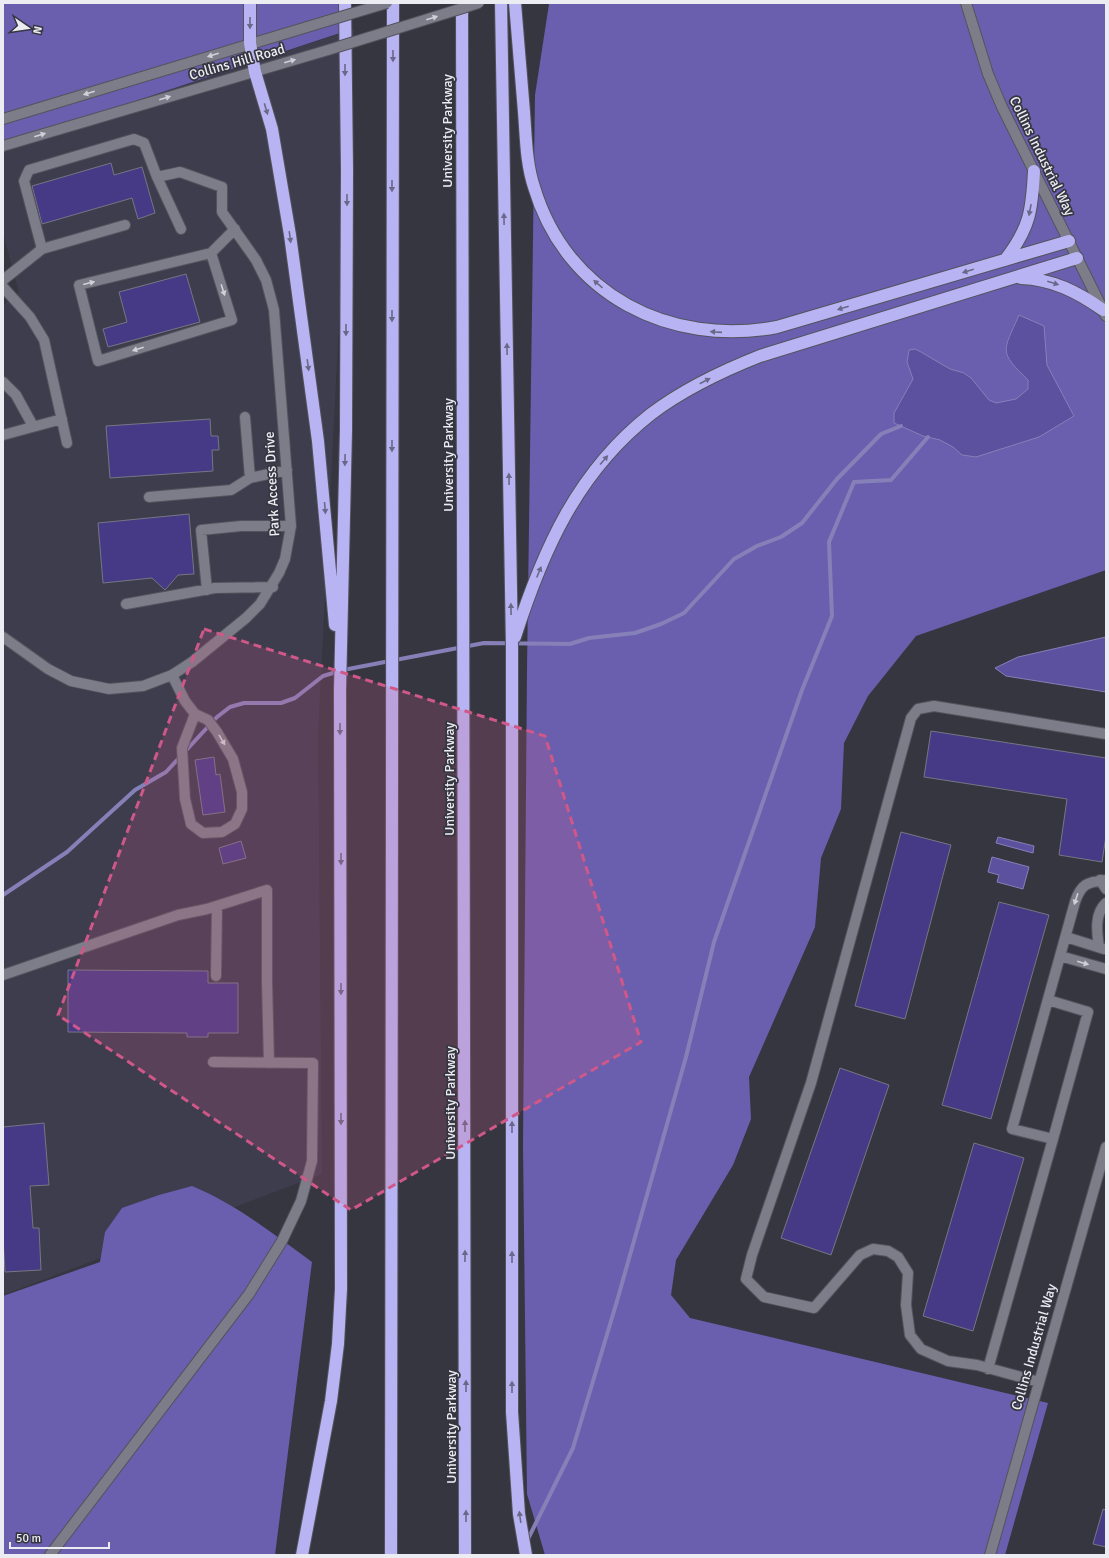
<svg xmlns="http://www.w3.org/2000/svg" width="1109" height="1558" viewBox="0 0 1109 1558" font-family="Signika,sans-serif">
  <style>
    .built { fill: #3d3d4e }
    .forest { fill: #695fae }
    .water { fill: #5b519f; stroke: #8680b8 }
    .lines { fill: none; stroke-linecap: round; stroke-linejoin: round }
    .stream { stroke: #8680b8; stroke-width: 4 }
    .building { fill: #463a86; stroke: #767683 }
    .minor-casing { stroke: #53535c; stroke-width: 12 }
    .highway-casing { stroke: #53535c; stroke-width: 14 }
    .minor { stroke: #7d7c89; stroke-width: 10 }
    .highway { stroke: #b8b4f3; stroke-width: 12 }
    .minor-bridge-casing { stroke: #53535c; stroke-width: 12; stroke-linecap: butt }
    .minor-bridge { stroke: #7d7c89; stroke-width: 10 }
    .oneway { fill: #d0d0d8 }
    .oneway2 { fill: #6a6888 }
    .marked { fill: #cf5889; fill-opacity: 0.2; stroke: #cf5889; stroke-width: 3; stroke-dasharray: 8 5; stroke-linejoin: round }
    .labels { text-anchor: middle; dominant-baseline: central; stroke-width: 3.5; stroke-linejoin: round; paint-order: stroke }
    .street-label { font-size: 14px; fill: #ececf3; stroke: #363641 }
  </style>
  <rect width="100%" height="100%" fill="#363641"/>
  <!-- built -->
  <path class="built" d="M354,29L318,734L322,1174L3,1295V305L19,292L3,233V145Z"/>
  <!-- forest -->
  <path class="forest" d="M3,3H344L349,30L3,145Z
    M552,3H1106V570L916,636L868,696L844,743L841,809L821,858L815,927L749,1077L751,1119L733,1165L676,1260L671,1295L690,1318L1048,1403L1005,1555H545L527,1494L523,1145L527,670L535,95L549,4Z
    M192,1186C236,1204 273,1234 312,1262L275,1555H3V1296L100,1262L105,1232L122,1208L159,1195Z"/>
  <!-- water -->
  <path class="water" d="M1019,315L1044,326L1047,365L1074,416L1039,437L976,457L962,455L953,447L940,440L923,436L894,423V413L913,379L907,362L909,350L915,349L921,352L950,369L964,373L971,378L989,400L996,403L1016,399L1028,389V380C998,351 1003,352 1019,315Z
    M1106,637V692L1006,676L995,668L1018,657Z
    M998,837L1034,846L1033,853L996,843Z
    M992,857L1029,867L1023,889L997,882L999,875L988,872Z"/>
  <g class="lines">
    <!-- stream -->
    <path class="stream" d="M3,895L67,852L135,790L166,772L217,717L230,707L244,703H281L295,698L323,676L343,670L484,643L570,644L589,638L635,633L661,624L684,613L734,559L757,546L781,537L802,523L837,479L881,434L901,426
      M527,1541L573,1448L617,1301L686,1057L714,942L802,690L832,616L829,542L854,482L891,480L928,437"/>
  </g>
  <!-- building -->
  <path class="building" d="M111,163L114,175L142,167L155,213L138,219L132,198L42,224L32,186Z
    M186,274L200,322L108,347L103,329L127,322L119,292Z
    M210,419L211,436H218L219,450H212L213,471L110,478L106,426Z
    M189,514L194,574L178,575L165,590L152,578L103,583L98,523Z
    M931,731L1106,758V836L1102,862L1059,855L1067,799L924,777Z
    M214,757L216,775L220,774L225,812L203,815L195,760Z
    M901,832L951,845L905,1019L855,1006Z
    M241,841L246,858L223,864L219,848Z
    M999,902L1049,915L991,1119L942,1105Z
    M68,970L208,971V983H238V1033H208V1037H187V1033L68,1032Z
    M840,1068L889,1085L831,1255L781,1238Z
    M44,1123L49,1185L30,1186L33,1228H39L41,1270L5,1272L3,1237V1127Z
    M974,1143L1024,1158L973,1331L923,1316Z
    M1103,1509L1106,1510V1547L1093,1544Z"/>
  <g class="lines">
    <defs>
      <path id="minor" d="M966,3L988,74L1002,107L1106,316
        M3,119L327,21
        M3,146L328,50
        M42,249L24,181L29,170L134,139L144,143L157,177L181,229
        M211,253L232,320L98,361L79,285L211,253L235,229
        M3,280L42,249L125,225
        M3,287L30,317L44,340L67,443
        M3,382L16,395L33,426
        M245,417L250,478
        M3,435L62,419
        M149,497L231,490L250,478L287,470
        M207,590L201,530L241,526H291
        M126,604L215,588L273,587
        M3,637L48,669L71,681L109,689L143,686L172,675L192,662L246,618L260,604L279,573L285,559L291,526L274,310L266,280L256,260L222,212V187L180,172L157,177
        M172,675L185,701L195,714L208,720L217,732L233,759L242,792V809L235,824L222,832L203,833L191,824L185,799L182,748L195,714
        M1100,880L1106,889
        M1066,937L1104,949
        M1099,947C1097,933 1094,914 1106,903
        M1060,956L1106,969
        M3,975L178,915L207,909L267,890V981L269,1063
        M216,976L217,906
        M1048,1000L1088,1012L1053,1139L1012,1129L1075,902C1081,884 1087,882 1106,880
        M988,1369L1053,1139
        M1039,1382L977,1365L948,1361L921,1349L910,1335L906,1305L908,1273L898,1257L888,1251L873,1249L860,1255L814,1308L764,1297L746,1279L752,1255L811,1083L911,718L918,709L934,706L1106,734
        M50,1555L249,1294L282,1241L301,1201L312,1161L313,1063L213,1062
        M990,1555L1106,1147"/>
      <path id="highway" d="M250,3V43L255,72L272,129L290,235L318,441L335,625
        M462,3L465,1555
        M501,3L512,648V1412L519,1514L526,1555
        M515,3C518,39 521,76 524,112C526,137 526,163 534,187C566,295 670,347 777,327L1069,241
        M1005,260C1030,228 1032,210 1034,171
        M1021,278C1052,279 1078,292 1103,310
        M515,637C543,550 577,472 651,414C684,389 722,371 760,356L1077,258
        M302,1555L331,1401L338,1344L341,1289L340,690L346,430L347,170L345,3
        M391,1555L393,3"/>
    </defs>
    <!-- minor casing -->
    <use href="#minor" class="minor-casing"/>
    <!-- highway casing -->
    <use href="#highway" class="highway-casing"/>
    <!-- minor -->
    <use href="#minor" class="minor"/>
    <!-- highway -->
    <use href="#highway" class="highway"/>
    <defs>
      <path id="minor-bridge" d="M327,21L387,3
        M328,50L479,3"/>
    </defs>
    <!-- minor-bridge casing -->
    <use href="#minor-bridge" class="minor-bridge-casing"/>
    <!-- minor-bridge -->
    <use href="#minor-bridge" class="minor-bridge"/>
  </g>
  <!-- one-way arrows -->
  <defs><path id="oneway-solid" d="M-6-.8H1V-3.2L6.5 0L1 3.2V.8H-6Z"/></defs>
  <g class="oneway">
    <use href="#oneway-solid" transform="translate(432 18) rotate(-17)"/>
    <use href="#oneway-solid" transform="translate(213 55) rotate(163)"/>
    <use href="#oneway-solid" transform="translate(290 61) rotate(-16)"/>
    <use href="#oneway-solid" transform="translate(89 93) rotate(163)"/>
    <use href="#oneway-solid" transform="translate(165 98) rotate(-17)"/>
    <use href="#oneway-solid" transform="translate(40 135) rotate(-17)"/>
    <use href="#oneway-solid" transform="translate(89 283) rotate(-14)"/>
    <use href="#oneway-solid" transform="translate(223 290) rotate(72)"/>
    <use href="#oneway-solid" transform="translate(138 349) rotate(163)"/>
    <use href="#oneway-solid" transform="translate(222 740) rotate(59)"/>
    <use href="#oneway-solid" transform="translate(1076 899) rotate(108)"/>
    <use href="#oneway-solid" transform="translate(1083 963) rotate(16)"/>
  </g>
  <g class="oneway2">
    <use href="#oneway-solid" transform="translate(250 23) rotate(90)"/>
    <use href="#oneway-solid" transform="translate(393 56) rotate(90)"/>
    <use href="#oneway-solid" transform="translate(345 70) rotate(90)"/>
    <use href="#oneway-solid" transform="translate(266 109) rotate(74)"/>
    <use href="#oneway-solid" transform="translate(392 186) rotate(90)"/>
    <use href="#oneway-solid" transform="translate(347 200) rotate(90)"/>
    <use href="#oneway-solid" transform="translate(1030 210) rotate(101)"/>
    <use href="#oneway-solid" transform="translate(504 219) rotate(-91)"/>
    <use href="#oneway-solid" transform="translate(290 237) rotate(82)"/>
    <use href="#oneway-solid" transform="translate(968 271) rotate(163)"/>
    <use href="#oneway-solid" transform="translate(1053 283) rotate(17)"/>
    <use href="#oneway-solid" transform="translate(598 284) rotate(-139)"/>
    <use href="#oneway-solid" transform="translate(843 308) rotate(163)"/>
    <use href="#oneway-solid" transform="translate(392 316) rotate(90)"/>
    <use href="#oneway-solid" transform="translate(346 330) rotate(90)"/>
    <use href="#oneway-solid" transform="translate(716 332) rotate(-176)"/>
    <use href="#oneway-solid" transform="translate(507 349) rotate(-91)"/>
    <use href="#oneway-solid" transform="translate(308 365) rotate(82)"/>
    <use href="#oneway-solid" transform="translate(705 381) rotate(-28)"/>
    <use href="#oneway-solid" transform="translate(392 446) rotate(90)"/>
    <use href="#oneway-solid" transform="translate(345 460) rotate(91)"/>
    <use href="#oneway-solid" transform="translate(604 460) rotate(-49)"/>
    <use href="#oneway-solid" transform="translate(509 479) rotate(-91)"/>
    <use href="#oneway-solid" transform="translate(325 508) rotate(85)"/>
    <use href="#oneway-solid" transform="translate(539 572) rotate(-68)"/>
    <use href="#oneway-solid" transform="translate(511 609) rotate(-91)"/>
    <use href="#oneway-solid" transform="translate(340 729) rotate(90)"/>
    <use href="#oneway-solid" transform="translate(341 859) rotate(90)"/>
    <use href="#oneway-solid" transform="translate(341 989) rotate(90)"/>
    <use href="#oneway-solid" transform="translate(341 1119) rotate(90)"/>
    <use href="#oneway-solid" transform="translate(465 1126) rotate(-90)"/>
    <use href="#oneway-solid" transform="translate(512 1127) rotate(-90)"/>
    <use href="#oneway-solid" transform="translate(465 1256) rotate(-90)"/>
    <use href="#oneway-solid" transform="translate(512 1257) rotate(-90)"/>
    <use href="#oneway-solid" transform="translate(466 1386) rotate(-90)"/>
    <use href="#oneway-solid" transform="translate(512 1387) rotate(-90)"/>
    <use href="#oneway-solid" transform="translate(466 1516) rotate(-90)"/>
    <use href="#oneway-solid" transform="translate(520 1517) rotate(-98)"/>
  </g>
  <!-- marked area -->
  <path class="marked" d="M204,629L545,736L641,1042L351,1210L58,1015Z"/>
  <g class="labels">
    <!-- street labels -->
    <g class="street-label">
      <text transform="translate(237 62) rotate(-16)">Collins Hill Road</text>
      <text transform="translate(447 131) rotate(-90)">University Parkway</text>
      <text transform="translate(1042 156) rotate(64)">Collins Industrial Way</text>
      <text transform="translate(448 455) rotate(-90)">University Parkway</text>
      <text transform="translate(272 484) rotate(-93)">Park Access Drive</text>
      <text transform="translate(449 779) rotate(-90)">University Parkway</text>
      <text transform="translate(450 1103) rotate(-90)">University Parkway</text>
      <text transform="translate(1034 1347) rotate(-74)">Collins Industrial Way</text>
      <text transform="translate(451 1427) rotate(-90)">University Parkway</text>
    </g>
  </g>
  <!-- border -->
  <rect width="1109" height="1558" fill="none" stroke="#ececf3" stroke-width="8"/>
  <!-- north arrow -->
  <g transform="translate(28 28) rotate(103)" stroke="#363641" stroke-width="3" paint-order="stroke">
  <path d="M0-3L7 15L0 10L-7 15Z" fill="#ececf3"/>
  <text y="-6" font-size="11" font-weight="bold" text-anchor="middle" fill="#ececf3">N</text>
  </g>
  <!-- scale -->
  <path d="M10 1542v6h99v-6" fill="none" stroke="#ececf3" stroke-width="2"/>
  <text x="16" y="1542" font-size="12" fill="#ececf3" stroke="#363641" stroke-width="3" paint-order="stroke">50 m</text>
</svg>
